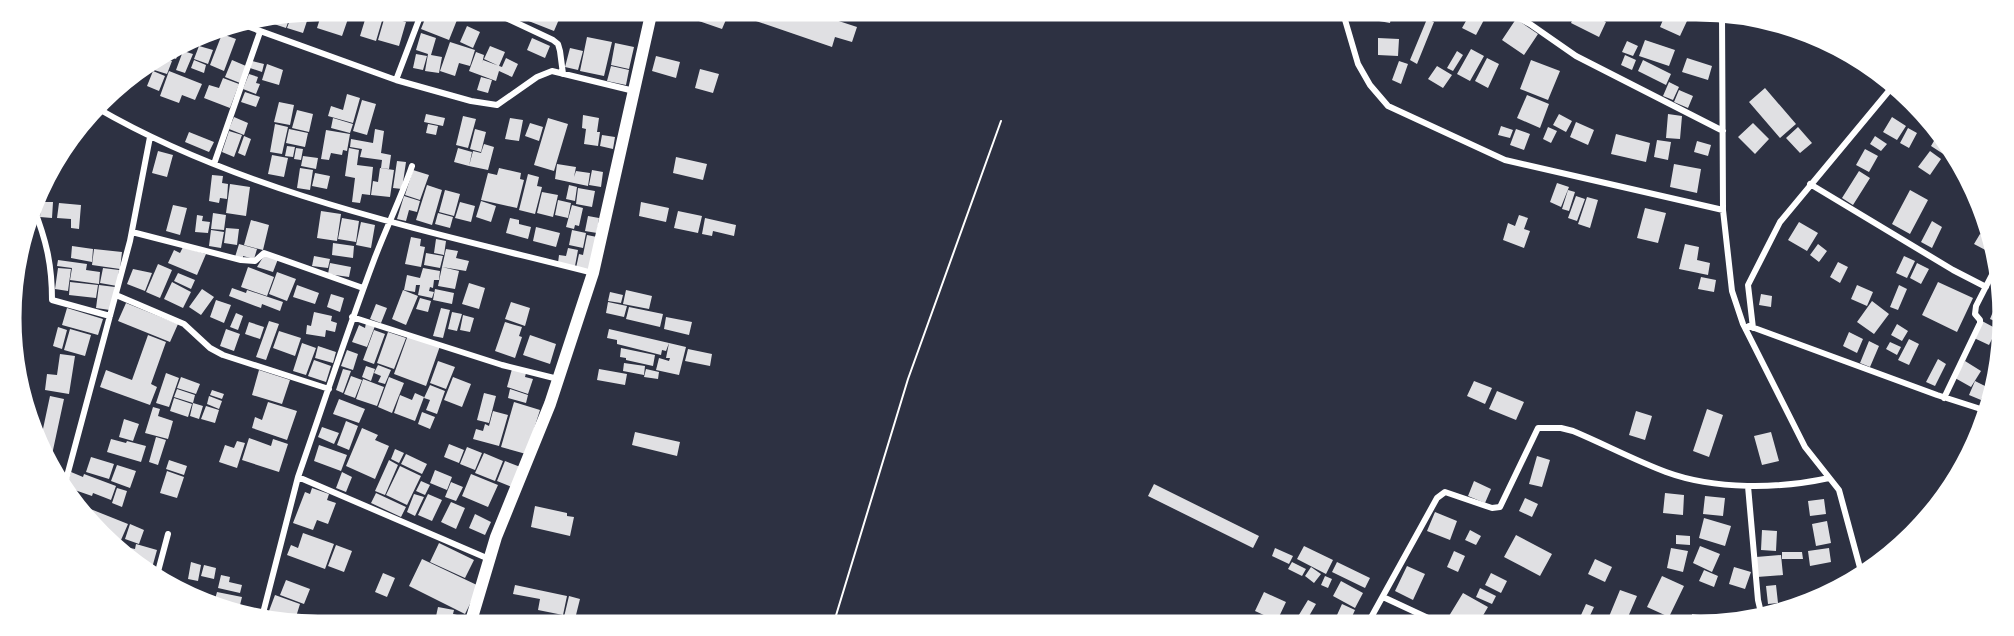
<svg xmlns="http://www.w3.org/2000/svg" width="2014" height="636" viewBox="0 0 2014 636" font-family="'Crimson Pro',serif">
  <style>
    .building { fill: #e0e0e3 }
    .lines { fill: none; stroke-linecap: round; stroke-linejoin: round }
    .path { stroke: #fff; stroke-width: 2 }
    .minor { stroke: #fff; stroke-width: 6 }
    .primary { stroke: #fff; stroke-width: 12 }
    .rim { fill: none; stroke: #fff; stroke-width: 3 }
  </style>
  <rect width="100%" height="100%" fill="#2d3142"/>
  <!-- building -->
  <path class="building" d="M318,9H322L319,16L305,12Z
    M323,9L349,16L342,36L317,28Z
    M429,9L461,10L449,40L421,29Z
    M368,10L384,14L376,41L360,36Z
    M531,10H563L554,31L526,20Z
    M697,11H722L721,12L728,15L722,29L693,19Z
    M722,11H754L751,21Z
    M756,11H808L857,27L852,42L835,37L832,47L753,20Z
    M302,12L309,15L303,33L287,28L292,14Z
    M1369,13H1392L1390,23L1368,19Z
    M291,14L286,28L274,24L277,17Z
    M1470,14L1486,16L1476,35L1462,28Z
    M1575,14H1590L1606,22L1599,37L1571,23Z
    M1665,15H1672L1687,21L1680,36L1660,27Z
    M385,16L406,22L399,46L378,40Z
    M1427,19L1434,22L1417,64L1410,60Z
    M1516,19L1538,34L1524,55L1502,40Z
    M467,26L480,32L473,48L460,42Z
    M421,33L436,38L431,55L442,57L439,73L425,71L428,54L416,50Z
    M222,34L236,39L224,71L210,65Z
    M587,37L612,42L604,76L580,71Z
    M532,38L550,46L545,58L527,50Z
    M1378,38L1399,39L1398,56L1378,55Z
    M1645,40L1675,50L1669,66L1639,56Z
    M1627,41L1638,46L1633,56L1622,52Z
    M450,42L475,50L470,66L459,63L455,76L440,71Z
    M615,43L634,47L629,69L611,65Z
    M199,46L213,50L208,64L194,59Z
    M490,46L505,52L499,66L484,59Z
    M176,47L180,49L176,59L165,54Z
    M570,48L583,51L578,70L565,67Z
    M1471,49L1484,56L1470,81L1457,74Z
    M183,51L193,54L185,73L176,70Z
    M1457,51L1463,55L1453,71L1447,68Z
    M476,52L484,55L482,64L483,60L502,67L506,58L518,64L512,77L499,71L496,81L469,71Z
    M416,54L427,56L423,70L413,68Z
    M1625,55L1636,60L1632,70L1621,65Z
    M656,56L680,62L676,78L652,71Z
    M160,57L172,61L167,74L154,70Z
    M1487,58L1499,64L1488,88L1475,81Z
    M1687,58L1712,66L1708,80L1682,72Z
    M194,60L206,65L204,73L191,68Z
    M232,60L246,66L240,83L225,77Z
    M1531,60L1560,71L1548,100L1520,89Z
    M1643,60L1671,74L1666,85L1638,71Z
    M252,61L264,64L262,72L250,68Z
    M1399,61L1408,64L1401,84L1392,80Z
    M267,64L283,70L279,85L262,80Z
    M611,66L629,70L626,85L607,81Z
    M1437,66L1452,75L1443,88L1428,79Z
    M700,69L719,74L713,93L695,88Z
    M153,71L165,76L159,91L147,86Z
    M169,71L202,84L195,100L182,95L179,103L160,96Z
    M249,74L258,77L256,83L260,84L256,94L243,89Z
    M481,77L492,80L488,93L477,90Z
    M223,78L239,84L230,108L204,98L209,85L219,88Z
    M1669,82L1679,87L1673,100L1663,96Z
    M1765,88L1796,124L1780,138L1749,102Z
    M1679,90L1693,96L1688,108L1674,102Z
    M245,92L260,97L256,107L241,102Z
    M347,94L360,98L353,123L328,116L331,106L343,110Z
    M1527,95L1549,104L1540,128L1517,118Z
    M362,100L376,104L367,135L353,131Z
    M279,102L294,105L290,125L274,122Z
    M297,110L313,114L309,132L292,128Z
    M426,114L445,118L443,126L424,122Z
    M1559,114L1572,121L1566,132L1553,125Z
    M1668,114L1682,116L1680,139L1666,138Z
    M583,115L599,118L597,132H600L598,146L584,144L586,129L582,128Z
    M463,116L476,119L468,148L456,145Z
    M234,117L248,123L244,135L229,129Z
    M1892,117L1906,126L1897,140L1883,132Z
    M333,118L353,124L350,133L331,128Z
    M510,118L523,120L519,141L505,139Z
    M548,118L568,124L554,171L534,165Z
    M1576,122L1594,130L1588,145L1570,137Z
    M530,123L543,127L539,141L525,136Z
    M1753,123L1769,139L1755,154L1738,137Z
    M275,124L288,127L282,154L270,152Z
    M428,124L438,126L436,135L426,133Z
    M1501,126L1513,130L1510,138L1498,135Z
    M1548,127L1557,131L1551,143L1543,139Z
    M1798,127L1812,143L1800,153L1786,138Z
    M1908,128L1917,133L1909,148L1900,143Z
    M289,129L308,133L305,147L286,143Z
    M375,129L384,131L381,153L391,155L389,169L381,168L382,160L360,157L362,149L350,147L351,139L373,143Z
    M475,129L486,132L481,152L470,149Z
    M1516,129L1530,134L1524,150L1510,145Z
    M326,130L350,134L347,151L343,150L342,155L331,153L329,160L321,159Z
    M229,131L242,135L234,157L222,152Z
    M189,132L214,142L209,152L185,142Z
    M1616,134L1650,143L1646,162L1611,154Z
    M1938,134L1953,147L1948,157L1931,146Z
    M602,135L615,137L613,149L600,146Z
    M244,136L251,139L245,156L238,153Z
    M1875,136L1887,144L1881,151L1870,144Z
    M1657,140L1671,142L1668,160L1654,157Z
    M1697,141L1711,145L1708,156L1694,152Z
    M484,144L494,147L488,170L469,166L473,151L481,153Z
    M287,146L295,147L293,157L285,156Z
    M296,148L303,149L301,160L294,159Z
    M349,148L359,150L357,165L373,167L370,195L362,194L360,203L352,202L355,178L345,176Z
    M458,148L472,152L469,166L454,162Z
    M1865,149L1878,156L1869,172L1856,165Z
    M158,151L173,155L167,177L152,173Z
    M1930,151L1941,159L1930,175L1918,167Z
    M272,155L288,158L284,177L268,174Z
    M303,156L318,158L316,169L301,166Z
    M676,157L707,164L703,180L673,173Z
    M397,161L406,162L402,189L393,188Z
    M557,164L576,167L574,177L576,171L590,173L588,186L555,179Z
    M1674,164L1701,169L1697,193L1670,187Z
    M300,168L313,170L310,190L297,188Z
    M380,168L394,170L390,197L371,195L373,181L378,182Z
    M499,168L521,173L520,179L524,180L517,208L481,200L488,173L497,175Z
    M413,170L429,175L420,200L405,195Z
    M592,170L603,172L601,187L589,185Z
    M1859,171L1870,178L1853,205L1842,198Z
    M315,173L330,176L327,189L312,186Z
    M528,174L539,177L537,186L542,187L535,214L519,210Z
    M212,175L223,176L222,183L228,184L227,199L220,198L219,203L209,201Z
    M1557,183L1569,187L1561,207L1550,202Z
    M230,184L250,187L246,216L226,213Z
    M427,185L442,190L432,225L416,220Z
    M569,185L577,187L575,201L566,199Z
    M578,188L595,191L592,207L576,204Z
    M445,190L460,194L454,216L439,212Z
    M1568,190L1575,192L1569,211L1562,209Z
    M1910,190L1928,200L1910,234L1892,224Z
    M542,192L558,195L553,217L537,213Z
    M404,196L420,201L417,212L409,210L406,221L397,219Z
    M1576,196L1585,199L1577,221L1568,218Z
    M1587,197L1598,200L1590,228L1578,224Z
    M558,200L571,203L568,218L555,215Z
    M481,201L496,206L491,222L476,217Z
    M41,202H53L52,218L40,217Z
    M460,202L475,206L471,222L455,218Z
    M641,202L669,208L666,222L639,216Z
    M59,203L81,205L79,229L71,228V219L57,218Z
    M173,205L187,208L180,235L166,231Z
    M572,205L583,208L579,226L575,225L574,229L566,227Z
    M1645,208L1666,213L1658,243L1637,238Z
    M321,211L341,214L337,241L317,238Z
    M678,211L702,216L698,233L674,228Z
    M213,213L226,215L224,230L211,229Z
    M438,213L453,217L450,228L435,224Z
    M197,215L203,216L202,221L210,222L208,233L195,232Z
    M1519,215L1528,218L1524,229L1530,231L1524,248L1503,240L1508,223L1515,226Z
    M588,216L599,218L597,233L585,231Z
    M342,218L359,221L356,242L338,239Z
    M510,218L519,220V224L531,227L528,239L506,233Z
    M705,218L736,225L734,236L713,231L712,236L702,234Z
    M251,220L269,225L263,250L244,245Z
    M1932,221L1942,227L1932,248L1921,242Z
    M361,222L375,225L371,248L356,245Z
    M1799,222L1818,233L1807,251L1788,240Z
    M536,227L560,233L556,247L533,241Z
    M226,228L239,229L237,245L224,243Z
    M211,230L224,232L221,248L209,246Z
    M572,230L586,233L583,248L569,245Z
    M1980,234L1991,239L1994,247L1991,253L1974,244Z
    M587,235L597,237L589,270L576,268L579,254L583,255Z
    M411,237L421,239L420,246L425,247L421,267L405,264Z
    M436,239L446,241L444,255L434,253Z
    M333,243L354,246L353,258L332,255Z
    M239,244L257,249L254,259L243,256V259L235,257Z
    M1685,244L1699,247L1697,260L1710,263L1708,275L1679,269Z
    M1818,244L1827,251L1819,262L1810,255Z
    M72,246L93,249L92,262L71,258Z
    M183,247L206,254L197,275L168,263L174,250L180,253Z
    M568,248L578,250L575,266L558,263L559,255L566,256Z
    M94,249L122,252L120,269L92,265Z
    M446,249L458,251L456,258L469,261L466,271L442,267Z
    M426,253L443,256L440,268L424,265Z
    M265,254L278,259L273,272L257,267Z
    M314,256L330,259L328,268L312,266Z
    M1904,256L1915,261L1907,278L1896,273Z
    M58,260L87,264L86,270L100,272L99,284L70,280L72,268L57,266Z
    M1838,262L1848,267L1840,283L1830,277Z
    M330,263L351,267L349,277L328,274Z
    M1917,263L1929,269L1921,284L1910,278Z
    M158,264L172,270L160,298L146,292Z
    M248,267L274,277L267,296L241,287Z
    M442,267L459,271L455,289L438,286Z
    M58,268L71,269L68,291L55,289Z
    M103,268L119,270L117,286L100,283Z
    M423,268L440,271L439,280H434L433,288L430,287L429,291L434,292L432,298L418,295L420,285H416L415,292L404,290L407,275L420,278Z
    M133,269L152,273L145,291L127,284Z
    M277,272L296,279L287,301L269,294Z
    M178,273L195,280L191,289L174,281Z
    M1701,277L1716,280L1714,292L1698,289Z
    M70,282L98,285L96,298L69,295Z
    M172,282L191,292L183,308L164,299Z
    M1938,282L1973,298L1957,332L1922,315Z
    M469,283L485,288L479,309L462,304Z
    M99,285L115,287L112,306L110,310L96,308Z
    M297,285L319,293L315,304L293,297Z
    M1857,285L1873,292L1867,306L1851,299Z
    M1899,285L1907,289L1898,310L1890,307Z
    M232,288L246,293L247,290L283,302L280,311L262,304L261,308L229,296Z
    M202,289L214,297L201,315L189,307Z
    M435,289L454,293L452,304L433,300Z
    M403,290L418,296L406,325L392,319Z
    M626,290L652,296L649,309L623,304Z
    M610,292L623,295L621,303L608,301Z
    M331,294L344,298L340,312L327,307Z
    M1761,294L1772,296L1771,307L1759,305Z
    M420,298L431,301L428,312L416,309Z
    M216,300L231,305L224,323L210,317Z
    M1872,301L1889,314L1874,334L1857,322Z
    M511,302L530,308L525,326L505,319Z
    M608,302L627,306L624,317L606,313Z
    M1997,302L1999,303V323L1990,319Z
    M126,303L178,324L170,342L118,321Z
    M376,304L387,308L381,323L370,319Z
    M629,307L663,314L660,327L626,319Z
    M67,308L103,319L98,335L62,325Z
    M441,308L450,310L443,338L433,336Z
    M314,312L332,316L331,321L337,323L335,332L326,330L325,337L306,334L307,325L311,326Z
    M452,312L462,314L457,331L448,329Z
    M236,313L243,316L238,330L230,327Z
    M463,315L474,318L470,332L460,330Z
    M666,317L692,322L689,335L664,329Z
    M269,321L279,324L266,360L256,357Z
    M1982,321L1997,329L1989,345L1974,338Z
    M249,322L264,327L260,339L245,334Z
    M505,322L522,327L519,336L522,337L515,358L495,351Z
    M366,323L375,326L367,347L352,342L359,325L365,328Z
    M1897,324L1908,331L1902,341L1891,335Z
    M58,327L67,330L62,349L53,346Z
    M70,329L91,335L85,356L64,350Z
    M226,329L240,334L234,351L220,346Z
    M609,329L669,343L666,351L662,350L661,355L617,344V340L607,338Z
    M374,330L385,334L374,364L363,360Z
    M279,331L301,338L295,356L273,348Z
    M388,332L406,338L394,369L377,363Z
    M1849,332L1863,339L1857,353L1843,346Z
    M148,335L166,342L151,384L157,387L150,405L100,387L106,370L132,380Z
    M408,335L440,346L426,386L394,374Z
    M530,335L556,344L550,364L523,355Z
    M1909,339L1919,344L1909,365L1898,360Z
    M1869,341L1879,346L1870,367L1860,363Z
    M1890,342L1901,347L1897,355L1886,349Z
    M302,343L316,348L306,375L293,371Z
    M669,343L686,347L679,375L656,370L659,358L669,361L670,358H666Z
    M318,346L336,352L333,363L315,358Z
    M621,348L655,355L653,366L626,360V358L620,357Z
    M688,349L712,354L710,366L685,361Z
    M347,350L358,354L353,370L341,366Z
    M60,354L75,356L69,394L45,390L47,374L57,375Z
    M1938,359L1946,364L1935,386L1926,382Z
    M314,360L331,366L326,382L308,376Z
    M438,361L455,367L446,389L430,383Z
    M1965,361L1981,371L1971,387L1955,378Z
    M624,363L645,366L644,375L623,371Z
    M378,365L391,370L385,384L378,382L381,376L374,373Z
    M366,366L375,369L371,381L362,377Z
    M343,369L351,371L343,393L336,390Z
    M512,369L526,373L525,377L533,379L528,394L507,387Z
    M599,369L627,374L625,385L597,380Z
    M646,369L659,372L658,379L644,377Z
    M259,370L290,380L282,404L252,395Z
    M166,373L179,378L169,407L156,403Z
    M351,376L362,380L355,398L344,394Z
    M181,377L200,384L196,394L177,388Z
    M389,377L404,383L392,413L378,407Z
    M453,377L471,384L462,407L444,400Z
    M363,379L384,387L377,406L356,399Z
    M1474,381L1492,388L1485,404L1467,396Z
    M1975,381L1987,387L1981,400L1969,395Z
    M430,385L445,391L437,414L426,410L430,400L424,398Z
    M177,389L195,395L193,403L174,397Z
    M510,389L528,395L526,403L508,398Z
    M212,390L224,394L222,399L210,395Z
    M1497,391L1524,402L1516,420L1489,409Z
    M415,393L424,397L415,421L394,413L400,395L412,400Z
    M484,393L496,396L489,423L477,420Z
    M50,396L64,399L50,464L40,443Z
    M209,396L222,401L219,409L207,404Z
    M174,398L192,404L188,417L170,411Z
    M339,399L365,409L359,423L333,414Z
    M268,402L297,411L287,440L252,428L255,417L262,420Z
    M514,402L540,410L526,454L501,447Z
    M193,403L203,406L199,419L190,416Z
    M206,406L219,410L215,423L201,419Z
    M153,407L160,409L158,416L173,421L168,439L145,433Z
    M1707,409L1723,415L1709,457L1693,451Z
    M493,411L508,415L504,429L495,427L504,429L499,446L473,439L476,429L483,431L485,424L489,426Z
    M1636,411L1652,416L1645,440L1629,435Z
    M422,412L435,417L430,429L418,424Z
    M124,419L139,424L133,441L119,437Z
    M346,421L358,426L349,450L337,445Z
    M322,427L339,433L334,444L318,437Z
    M362,428L378,435L375,440L389,446L375,479L346,466Z
    M635,432L680,442L677,456L632,445Z
    M1771,432L1779,461L1762,465L1754,436Z
    M156,437L166,440L158,465L149,462Z
    M249,438L271,446L273,439L288,444L279,472L242,460Z
    M111,439L126,443L127,441L146,446L141,462L107,452Z
    M237,441L245,443L237,468L219,462L225,445L234,448Z
    M449,444L464,450L459,463L444,457Z
    M319,445L347,455L341,471L314,461Z
    M467,447L482,453L475,470L460,464Z
    M395,449L404,453L399,463L391,459Z
    M484,453L503,461L495,481L475,473Z
    M406,454L427,464L422,474L401,464Z
    M1537,456L1550,460L1542,487L1529,484Z
    M91,457L114,464L109,479L86,472Z
    M169,460L187,466L184,475L166,469Z
    M389,460L398,465L385,495L375,491Z
    M505,461L523,468L514,488L497,481Z
    M117,465L136,471L130,488L111,481Z
    M400,466L421,476L407,505L386,495Z
    M435,470L452,477L447,490L430,483Z
    M167,471L184,477L177,498L160,493Z
    M71,472L83,477L84,474L116,486L111,500L93,493L92,496L66,487Z
    M342,472L352,477L346,492L336,488Z
    M471,474L498,485L488,507L462,496Z
    M421,481L430,485L425,495L416,491Z
    M1474,481L1491,489L1485,503L1468,496Z
    M451,482L463,487L456,501L445,497Z
    M1154,484L1259,536L1253,548L1148,496Z
    M117,488L127,491L122,507L112,503Z
    M312,488L329,494L327,500L336,503L328,524L317,520L313,530L293,523L305,492L310,494Z
    M376,493L406,507L401,517L371,503Z
    M1665,493L1684,495L1683,515L1663,513Z
    M414,494L424,497L415,516L407,512Z
    M428,494L442,500L432,521L418,515Z
    M1705,496L1725,498L1723,516L1703,514Z
    M1525,498L1538,504L1532,517L1519,511Z
    M1824,499L1826,514L1810,516L1808,501Z
    M73,502L128,524L121,540L105,533Z
    M451,502L465,508L456,529L441,522Z
    M535,506L567,513V516L574,517L570,536L531,527Z
    M1435,512L1457,521L1450,540L1427,531Z
    M475,514L491,522L485,535L469,528Z
    M1704,518L1731,526L1725,546L1699,538Z
    M1827,521L1831,543L1816,546L1812,524Z
    M130,524L144,530L139,544L125,539Z
    M1470,530L1481,536L1476,545L1465,540Z
    M1762,530L1777,531L1776,551L1761,550Z
    M303,533L334,544L325,569L287,555L291,545L298,548Z
    M1516,535L1552,554L1540,576L1504,557Z
    M1676,535L1690,536V545L1676,544Z
    M439,543L474,560L465,578L430,562Z
    M136,544L157,550L152,568L134,563L127,556L130,548L135,549Z
    M336,545L352,551L344,572L328,566Z
    M1304,546L1333,560L1326,574L1297,559Z
    M1700,546L1720,554L1712,572L1693,563Z
    M1275,548L1293,556L1289,564L1272,556Z
    M1671,548L1688,551L1683,572L1667,568Z
    M1829,548L1831,562L1810,566L1808,551Z
    M1454,551L1465,556L1458,572L1447,567Z
    M1782,552H1802L1803,559H1782Z
    M1781,555L1783,575L1757,577L1756,557Z
    M422,559L479,586L465,614L409,586Z
    M1595,559L1612,567L1605,582L1588,574Z
    M191,562L201,565L198,581L188,579Z
    M1292,562L1306,569L1302,576L1288,569Z
    M1337,562L1370,578L1365,588L1332,572Z
    M204,565L216,568L214,579L201,576Z
    M138,566L153,571L151,577L146,575Z
    M1407,566L1425,574L1413,600L1395,591Z
    M1311,567L1321,574L1314,583L1305,576Z
    M1734,567L1751,572L1745,589L1729,584Z
    M1704,570L1718,576L1714,587L1699,581Z
    M383,573L395,578L387,597L375,592Z
    M1491,573L1507,581L1501,593L1485,585Z
    M221,575L230,577L229,582L242,585L240,593L218,588Z
    M1325,576L1332,579L1328,588L1321,585Z
    M1662,576L1684,586L1669,617L1647,607Z
    M286,580L310,589L304,604L280,595Z
    M1341,581L1363,593L1355,608L1333,596Z
    M515,585L567,596L563,615L538,610L540,599L513,594Z
    M1776,585L1778,603L1768,604L1766,586Z
    M1480,588L1496,596L1492,604L1476,597Z
    M1620,590L1637,596L1625,624L1608,619Z
    M217,592L242,597L238,613L214,603Z
    M1264,592L1286,602L1277,621L1255,611Z
    M1463,593L1488,607L1478,624H1462L1449,616Z
    M275,595L300,604L295,620L269,611Z
    M569,596L580,599L576,615H574L573,619L564,617Z
    M1308,600L1316,604L1305,623H1294Z
    M1342,604L1355,610L1350,621L1337,615Z
    M1586,604L1594,607L1586,624H1577Z
    M438,607L454,610L453,614L461,616L460,621H435Z
    M1692,614L1701,615L1699,624H1691Z
    M1716,616L1728,619L1727,624H1713Z"/>
  <g class="lines">
    <!-- path -->
    <path class="path" d="M834,622L908,379L1001,121"/>
    <!-- minor -->
    <path class="minor" d="M489,10L553,40L558,44L560,51L563,74
      M1343,13L1358,64L1370,85L1388,106L1505,160L1723,210
      M1511,14L1530,24L1576,56L1723,131
      M1722,15L1723,210L1732,291L1743,324L1805,447L1839,490L1862,575
      M241,24L396,80L471,101L497,105L537,77L552,71L634,91
      M396,80L423,9
      M97,108C245,194 428,231 593,273
      M214,164L260,32
      M412,166C401,198 386,228 374,260C347,332 323,405 298,477L489,559
      M1810,184L1953,270L1986,287
      M33,206C46,240 52,263 52,300L110,316
      M132,232L241,260L255,261L264,253L363,288
      M116,295L184,324L210,348L223,355L329,389
      M352,317L502,365L558,379
      M1749,326L1937,395L1987,411
      M1753,328L1748,285L1780,222L1893,86
      M1944,398L1980,323V320L1975,314L1976,306L1999,261
      M1748,486L1758,600L1762,617
      M63,491L130,241L150,137
      M156,579L168,534
      M1383,597L1441,624
      M261,621L298,477
      M1368,623L1437,498L1445,492L1492,508L1500,507L1538,428H1561L1573,431C1604,444 1634,460 1666,472C1715,490 1779,489 1829,478"/>
    <!-- primary -->
    <path class="primary" d="M471,621L496,537L550,404L593,273L652,10"/>
  </g>
  <!-- crop -->
  <path d="M0 0H2014V636H0ZM318 20H1696A298 298 0 0 1 1994 318V318A298 298 0 0 1 1696 616H318A298 298 0 0 1 20 318V318A298 298 0 0 1 318 20Z" fill="#fff" fill-rule="evenodd"/>
  <path class="rim" d="M318 20H1696A298 298 0 0 1 1994 318V318A298 298 0 0 1 1696 616H318A298 298 0 0 1 20 318V318A298 298 0 0 1 318 20Z"/>
</svg>
